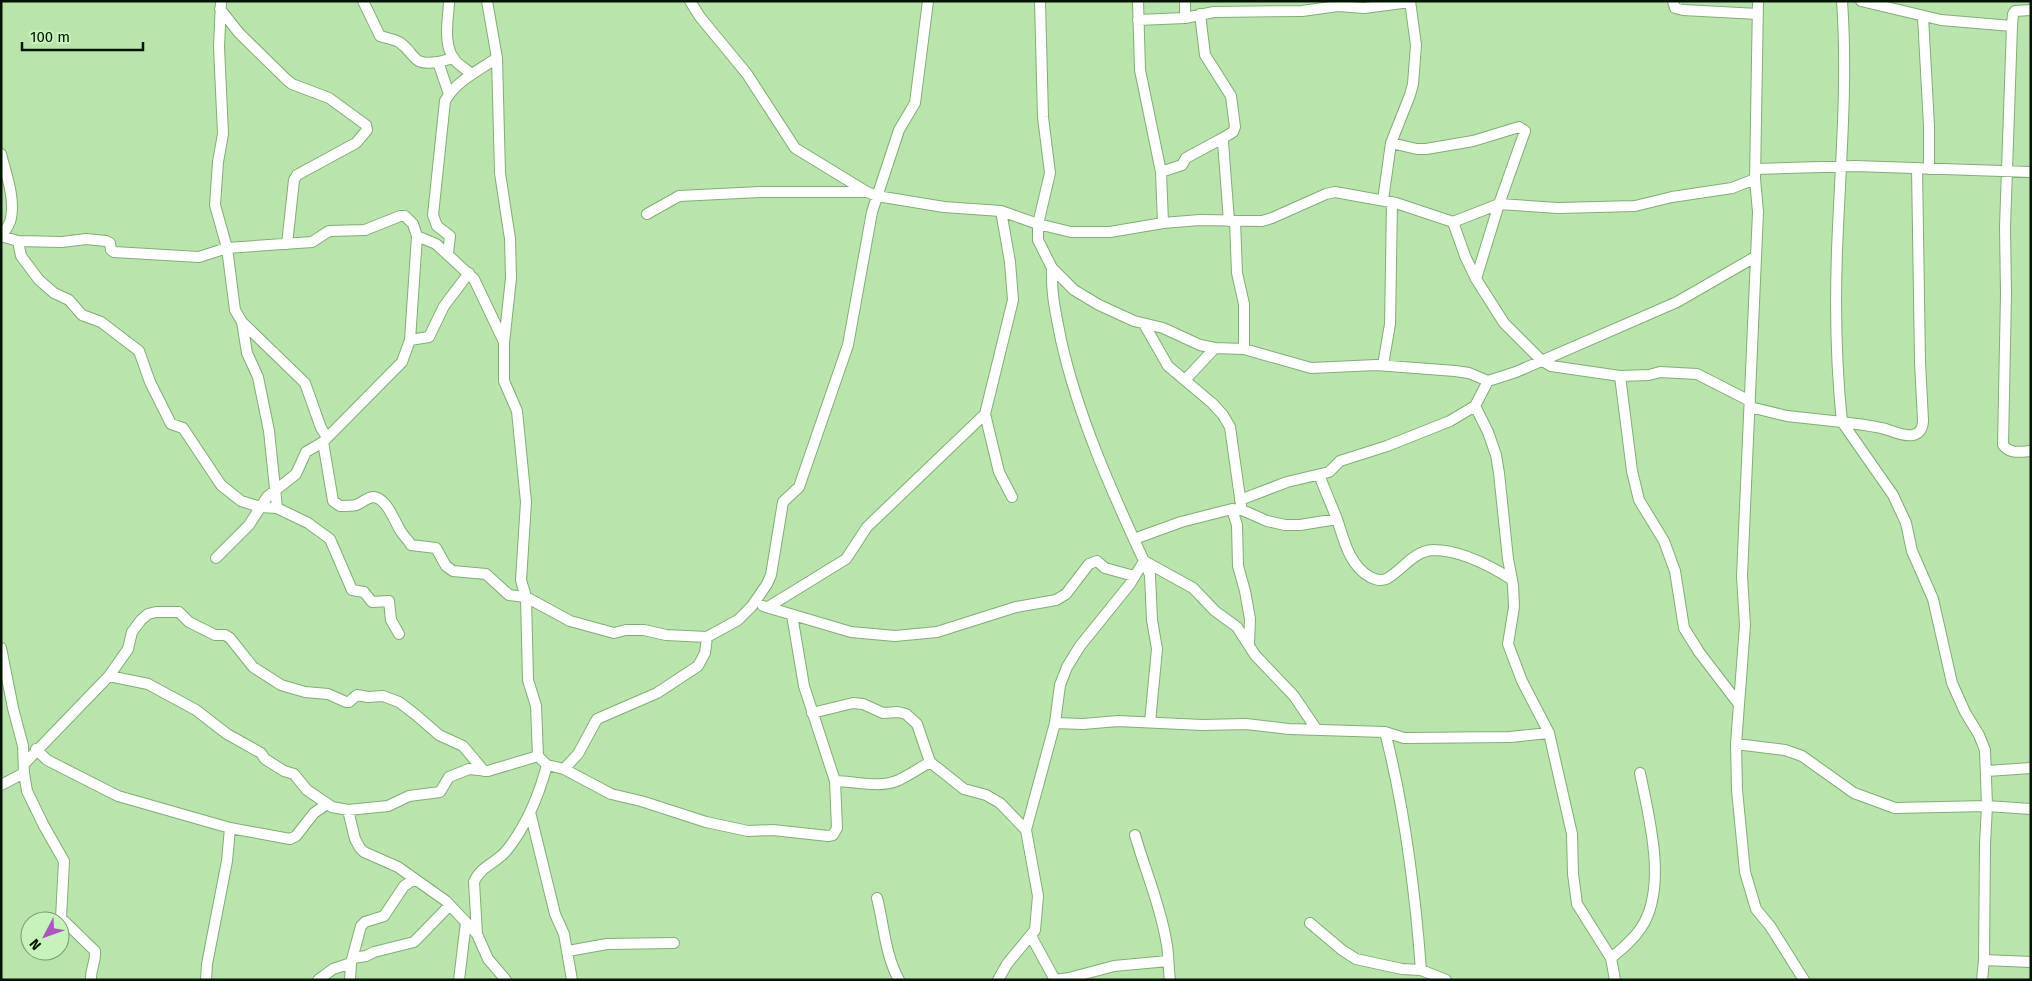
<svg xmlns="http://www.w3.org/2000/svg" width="2032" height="981" viewBox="0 0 2032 981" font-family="'Fira Sans',sans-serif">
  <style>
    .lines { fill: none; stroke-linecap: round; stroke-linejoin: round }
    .minor-casing { stroke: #83ad77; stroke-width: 12 }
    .minor { stroke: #fff; stroke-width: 10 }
  </style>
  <rect width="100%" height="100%" fill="#b9e5ac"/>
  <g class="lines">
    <defs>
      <path id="minor" d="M221,1L219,47L223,134L218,162L215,205L227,248L235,310L242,322L305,383L321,428L327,437
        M363,1L380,36C386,38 393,39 399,42C417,54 410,66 438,62
        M487,1L497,58L500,173L510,239L511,278L504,343V381L517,411L526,502L521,580L526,597L528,680L536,706L538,756L547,765L564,769L611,794L641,801L706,822L748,831L773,830L828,836L833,835L837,828L835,781L804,686L792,615
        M690,1L700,17L747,74L795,148L867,192L877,196L944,207L1001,211L1038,224L1071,232H1110L1163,223L1200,220L1262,221L1272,218L1326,194L1335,192L1396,203L1453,222L1465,256L1476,279L1504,323L1541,360L1551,366L1620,376L1649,375L1660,372L1697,374L1750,401
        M1040,1L1043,117L1050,173L1038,224V240L1052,268L1074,290L1099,305L1134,321L1163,328L1200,345L1215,348L1244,349L1311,368L1376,365L1455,371L1469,373L1488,381L1516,372L1677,302L1755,257
        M1138,1L1140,70L1161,172L1163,223
        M1185,1V18L1214,12L1302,11L1338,6L1364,8L1410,2
        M1673,1L1675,8L1683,10L1758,14
        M1758,1L1755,179L1758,212L1742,576L1745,625L1736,744L1737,790L1745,872L1756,909L1770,926L1804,980
        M1842,1C1848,84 1840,168 1837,251C1835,308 1836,365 1842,422C1855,424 1868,425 1881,428C1892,430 1902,437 1913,435C1920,434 1923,427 1923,420L1920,362L1917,168
        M1861,1L1941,20L2012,26
        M449,3C448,20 443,44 454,59C458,65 466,69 472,74
        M220,9L239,33L287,80L292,84L329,98L366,125L367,130L356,143L297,175L294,180L287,244
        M2031,10L2015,11L2013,14L2012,26L2005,227L2006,294L2003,445C2010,454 2020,452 2031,451
        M1200,14L1205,55L1231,96L1235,127L1233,132L1223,138V142L1229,221
        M1923,17L1929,126V169
        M1138,20L1185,18
        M449,94L438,62L454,58
        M1391,143L1417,149H1426L1473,141L1519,127L1525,131L1499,204L1476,279
        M1,154C6,174 15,197 11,218C10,225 5,231 1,236
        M1756,169L1855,166L2031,172
        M1161,172L1182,165L1186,158L1223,138
        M1383,200L1391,143L1410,95L1413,84L1416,45L1410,1
        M647,214L679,196L760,192H866
        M1235,221L1237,273L1244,304V349
        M1453,222L1499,204L1558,208L1635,206L1672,197L1732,188L1755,179
        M1,236L18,241L62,242L86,239L106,241L110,243L111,250L114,252L199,257L227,248L312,242L329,231L365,230L400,216H405L413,224L417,236L436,244L474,279L504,342
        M18,241L21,256L39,280L54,293L69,300L82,315L101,322L139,351L150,382L171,424L183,428L221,485L241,501L260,507L277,508L308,523L330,539L352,590L364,592L372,602L389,601L391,620L399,634
        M448,253L450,236L437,226L433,215L445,101C456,81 479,70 497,58
        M242,322L247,353L258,377L269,431L277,508
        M1144,324L1168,366L1212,403L1223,415L1230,427L1241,505
        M410,340L417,236
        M1383,365L1390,324L1392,202
        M1620,376L1632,471L1639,500L1664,541L1675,571L1684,628L1699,652L1738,703
        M1186,379L1215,348
        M1488,381L1475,406L1488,432L1496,455L1499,473L1508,559L1513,585L1514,607L1508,644L1522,681L1549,733L1572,834L1573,874L1577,904L1611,958L1615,980
        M1750,407L1787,416L1842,422L1893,495L1906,523L1912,551L1933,599L1952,683L1965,712L1979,735L1985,750L1987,806L2031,809
        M985,414L999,472L1012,497
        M323,442L333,501L340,506C345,506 351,506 356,505C362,503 367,497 374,497C387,499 394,520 400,530C403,536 408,539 411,545L436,548L446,566L453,571L486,574L509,595L526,597L570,621L614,633L626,630H644L666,635L707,637L738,620L752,606L767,584L771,575L783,502L799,487L848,345L872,212L899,130L915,103L928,1
        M1319,475L1337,519
        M1240,500L1287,482L1329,472L1340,461L1387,446L1450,421L1475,406
        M1232,509L1237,525L1238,566L1245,591L1250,619L1249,644
        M1134,539L1181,522L1232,509L1242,510L1267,521L1285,525H1300L1337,519C1344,540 1349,565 1370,577C1376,580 1382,582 1388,578C1403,569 1414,551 1433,550C1461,550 1489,565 1511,579
        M216,558L249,525L267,497L296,474L306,452L323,442L402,362L410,340L429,337L444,306L469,273
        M1144,561L1193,588L1215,611L1237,627L1255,655L1294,696L1317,730
        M1144,561L1150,575L1152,620L1157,649L1150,722
        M763,606L851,632L895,636L937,632L1016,607L1056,600L1066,594L1089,564L1097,561L1105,568L1134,576
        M768,607L846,559L867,527L985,414L1013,300L1010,262L1001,211
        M1,648L13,708L23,746L24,773L27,791L44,826L64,861L61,918L95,951C96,963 90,969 91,980
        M109,676L148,684L196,710L227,734L261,753L265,759L284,771L294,774L307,790L332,807L348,810L388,806L409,796L440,792L449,777L469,769L488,771L538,756
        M812,713L853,703L863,704L883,713L898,712L906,714L917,724L930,762L964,789L986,795L1000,803L1026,830
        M1055,723L1083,724L1118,721L1202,725L1246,724L1289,729L1385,732L1404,738L1510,737L1549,733
        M1385,732C1405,810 1415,890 1421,970
        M1736,744L1785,750L1802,756L1854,793L1895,808L1987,806L1985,844L1984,960L2031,962
        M36,749L47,760L118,796L230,828L290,839L296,836L314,813L327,804
        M25,763L109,676L128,649L132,632L141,620L148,614L156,612H179L189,622L215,635H225L230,638L253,667L281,685L305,692L328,694L346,702H349L357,695L368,697L383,696L399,702L416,715L439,735L463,746L484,771
        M564,769L578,754L597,719L657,693L698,666L705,653L707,637
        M1987,771L2031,768
        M835,781C856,781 879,789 899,780C909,775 920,768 930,762
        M1,785L24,773
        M348,810L355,839L360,848L364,852L398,867L446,901L477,934L488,959L506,980
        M530,812L555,914L564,934L572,980
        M1135,835C1145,870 1160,904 1166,940C1169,953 1168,967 1170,980
        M877,898C884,925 885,955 899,980
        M1310,923L1342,950L1356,959L1402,969L1421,970L1446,980
        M477,934L474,882C480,866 497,863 507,850C526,826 539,795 547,765
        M1031,936L1055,980L1069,978L1114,966L1168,961
        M568,951L607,944L674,943
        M353,958L366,956L374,952L414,942L450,905
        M1611,958C1622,949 1633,940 1641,928C1668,888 1649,817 1640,773
        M206,980L207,964L227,861L230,828
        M318,980L333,969L351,963
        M350,980L351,963L361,926L365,922L384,916L404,886L415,879
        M459,980L466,922
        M998,980L1007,964L1035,930L1038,896L1026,830L1055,723L1060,685L1067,667L1080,646L1130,584L1144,561C1111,490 1078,416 1061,340C1056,314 1051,295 1052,268
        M1982,980L1984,960"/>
    </defs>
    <!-- minor casing -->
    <use href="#minor" class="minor-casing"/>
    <!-- minor -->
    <use href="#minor" class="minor"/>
  </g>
  <!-- border -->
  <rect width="2032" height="981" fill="none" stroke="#041302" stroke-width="5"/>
  <!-- north arrow -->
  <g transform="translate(45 936) rotate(229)"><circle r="24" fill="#c5f3b9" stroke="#789970"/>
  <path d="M0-4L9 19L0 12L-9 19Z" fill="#ac55c3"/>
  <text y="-8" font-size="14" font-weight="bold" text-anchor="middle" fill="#041302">N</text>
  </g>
  <!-- scale -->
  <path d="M22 42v8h121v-8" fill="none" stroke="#041302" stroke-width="2.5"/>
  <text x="30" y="42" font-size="15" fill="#041302" stroke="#c5f3b9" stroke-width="4" paint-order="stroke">100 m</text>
</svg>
